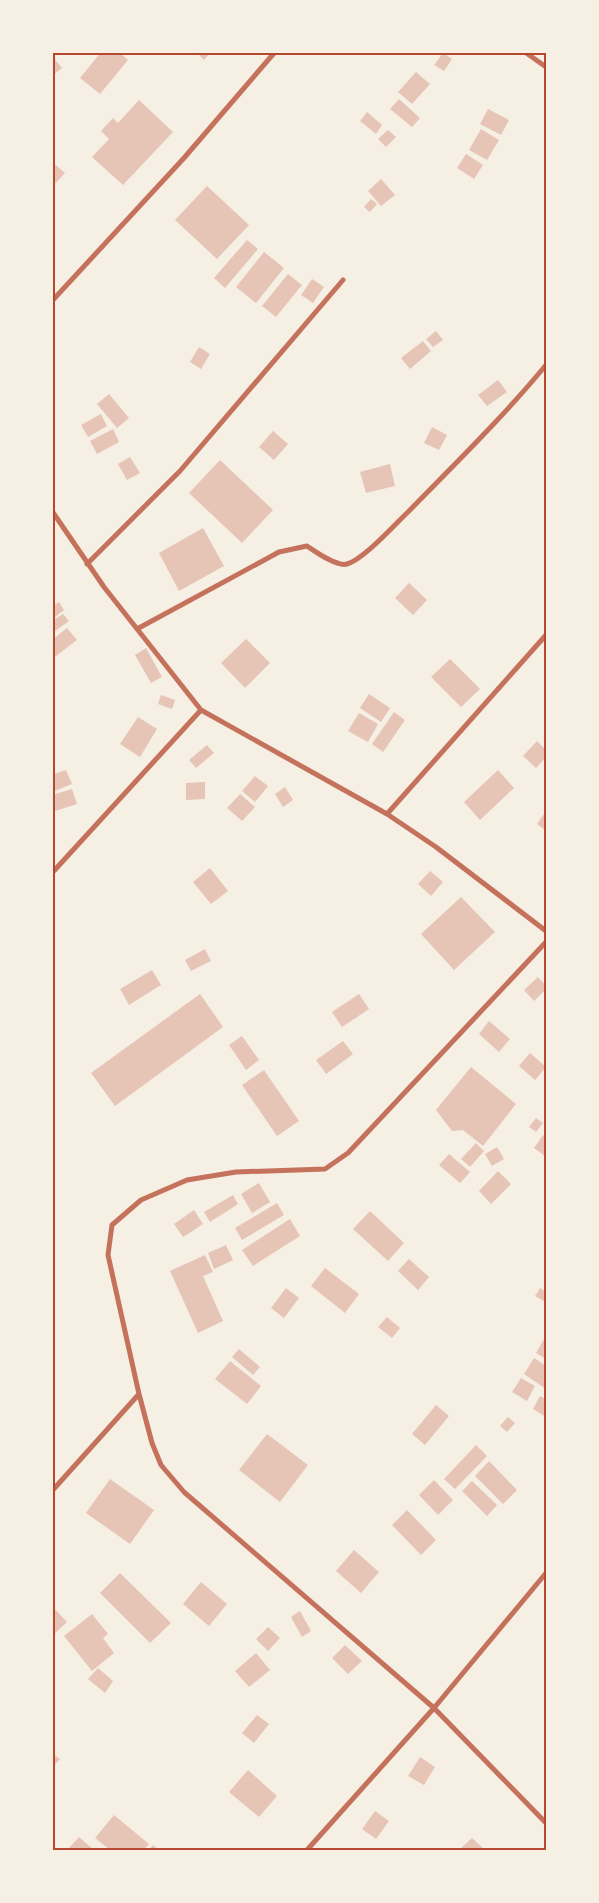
<svg xmlns="http://www.w3.org/2000/svg" width="599" height="1903" viewBox="0 0 599 1903" font-family="'Public Sans',sans-serif">
  <style>
    .building { fill: #e6c5b7 }
    .lines { fill: none; stroke-linecap: round; stroke-linejoin: round }
    .minor { stroke: #c5725c; stroke-width: 5 }
    .neatline { fill: none; stroke: #b5482f; stroke-width: 2 }
  </style>
  <rect width="100%" height="100%" fill="#f6efe4"/>
  <!-- building -->
  <path class="building" d="M101,52H119L128,60L100,94L80,78Z
    M196,52H211L204,60Z
    M443,53L452,59L444,71L434,65Z
    M52,56L62,68L52,76Z
    M416,72L430,84L412,104L398,92Z
    M399,99L420,118L412,127L390,109Z
    M139,100L173,132L123,185L92,157L109,139L101,131L113,118L118,123Z
    M488,109L509,120L501,135L480,124Z
    M367,112L382,125L376,134L360,121Z
    M481,129L499,140L487,160L469,150Z
    M388,130L396,137L386,147L378,139Z
    M466,154L483,165L474,179L457,168Z
    M52,162L65,173L52,187Z
    M381,179L395,195L381,206L368,191Z
    M207,186L249,225L217,259L175,220Z
    M371,199L377,204L370,212L364,207Z
    M247,240L258,249L225,288L214,278Z
    M264,252L284,268L256,303L236,287Z
    M288,274L302,285L276,317L262,306Z
    M312,279L324,287L313,303L301,295Z
    M436,331L443,340L433,347L426,339Z
    M423,341L431,351L410,369L401,358Z
    M199,347L210,354L201,369L190,362Z
    M498,380L507,392L487,406L478,395Z
    M109,394L129,418L117,428L97,404Z
    M101,414L107,426L88,437L81,425Z
    M432,427L447,435L439,450L424,443Z
    M113,429L119,442L97,454L90,441Z
    M273,431L288,444L274,460L259,447Z
    M130,457L140,473L127,480L118,464Z
    M220,460L273,510L242,543L189,493Z
    M390,464L395,486L366,493L360,472Z
    M203,528L224,566L179,591L159,553Z
    M409,583L427,600L413,615L395,598Z
    M59,602L64,610L55,617L52,614V607Z
    M63,614L69,621L55,631L52,628V621Z
    M67,628L77,640L52,659V640Z
    M246,639L270,663L245,688L221,663Z
    M146,648L162,677L151,683L135,655Z
    M450,659L480,689L461,707L431,677Z
    M369,694L390,708L381,722L360,708Z
    M161,695L175,700L172,709L158,704Z
    M394,712L405,720L383,752L372,744Z
    M359,713L378,724L368,742L348,731Z
    M138,717L157,729L140,757L120,744Z
    M537,741L546,750V757L536,768L523,756Z
    M207,745L214,753L196,768L189,760Z
    M66,770L72,784L52,792V775Z
    M498,770L514,788L480,820L464,802Z
    M255,776L268,786L255,802L242,791Z
    M205,782V799L186,800V783Z
    M285,787L293,800L283,807L275,794Z
    M72,789L77,804L52,812V795Z
    M240,794L255,807L242,821L227,808Z
    M546,811V831L537,824Z
    M210,868L228,891L211,904L193,882Z
    M430,871L443,882L431,896L418,884Z
    M461,897L495,932L454,970L421,934Z
    M205,949L211,961L191,971L185,960Z
    M152,970L161,985L129,1005L120,989Z
    M538,977L546,986V989L534,1001L524,990Z
    M200,994L223,1027L115,1106L91,1073Z
    M359,994L369,1009L342,1027L332,1012Z
    M489,1021L510,1039L499,1052L479,1034Z
    M242,1036L259,1060L246,1070L229,1045Z
    M343,1041L353,1054L326,1074L316,1060Z
    M530,1053L546,1067L535,1080L519,1066Z
    M471,1067L516,1104L483,1146L463,1130L452,1131L436,1110Z
    M264,1070L299,1121L277,1136L242,1085Z
    M536,1118L543,1123L536,1132L529,1127Z
    M543,1135L546,1138L545,1156L534,1148Z
    M476,1143L484,1151L470,1167L461,1159Z
    M497,1147L504,1159L492,1166L485,1154Z
    M449,1154L470,1172L460,1183L439,1165Z
    M498,1171L511,1184L491,1204L479,1191Z
    M259,1183L270,1202L252,1213L241,1194Z
    M233,1195L238,1204L210,1222L204,1212Z
    M277,1203L284,1215L242,1240L235,1228Z
    M194,1210L203,1224L183,1237L174,1224Z
    M370,1211L404,1243L388,1261L353,1229Z
    M290,1219L300,1236L253,1266L242,1250Z
    M226,1245L233,1260L214,1269L208,1253Z
    M205,1255L213,1272L203,1276L223,1321L198,1333L170,1271Z
    M409,1259L429,1277L418,1290L398,1271Z
    M325,1268L359,1294L345,1313L311,1286Z
    M286,1288L299,1298L284,1318L271,1308Z
    M540,1288L546,1292L544,1301L535,1296Z
    M387,1317L400,1328L392,1338L378,1327Z
    M544,1339L546,1340V1359L536,1353Z
    M239,1349L260,1367L253,1375L232,1357Z
    M534,1358L546,1366V1389L524,1374Z
    M230,1361L261,1386L247,1404L215,1379Z
    M521,1378L535,1386L527,1401L512,1392Z
    M540,1396L546,1399V1417L533,1409Z
    M436,1405L449,1416L425,1445L412,1434Z
    M508,1417L515,1423L507,1432L500,1426Z
    M267,1434L308,1465L280,1502L239,1470Z
    M476,1445L487,1456L455,1489L444,1479Z
    M489,1461L517,1490L503,1504L475,1476Z
    M110,1479L154,1510L130,1544L86,1513Z
    M434,1480L453,1500L438,1515L419,1495Z
    M472,1481L497,1505L487,1516L462,1491Z
    M407,1510L436,1540L421,1555L392,1525Z
    M354,1550L379,1572L361,1593L336,1571Z
    M120,1573L171,1623L150,1643L100,1593Z
    M201,1582L227,1604L209,1626L183,1604Z
    M52,1606L67,1622L52,1636Z
    M300,1611L311,1631L302,1637L291,1617Z
    M92,1614L108,1634L103,1638L114,1653L92,1671L64,1636Z
    M268,1627L280,1638L268,1651L256,1639Z
    M345,1645L362,1661L348,1674L332,1658Z
    M256,1653L270,1670L249,1687L235,1671Z
    M98,1668L113,1681L105,1693L88,1679Z
    M257,1715L269,1724L254,1743L242,1733Z
    M52,1753L60,1759L52,1768Z
    M420,1757L435,1767L424,1785L408,1776Z
    M248,1770L277,1796L259,1817L229,1792Z
    M375,1811L389,1821L376,1839L362,1829Z
    M114,1815L149,1844L143,1850H110L95,1838Z
    M79,1837L94,1850H67Z
    M472,1838L485,1850H459Z
    M153,1845L159,1850H149Z"/>
  <g class="lines">
    <!-- minor -->
    <path class="minor" d="M525,52L546,67
      M52,301L184,158L275,52
      M52,511L104,587L201,710L387,814L436,847L546,931
      M87,564L180,471L343,280
      M137,629L279,552L307,546C316,552 337,567 347,564C364,559 394,525 408,512C455,464 503,417 546,365
      M387,814L546,635
      M52,873L201,710
      M139,1394L152,1443L161,1465L184,1492L434,1708L546,1823
      M52,1491L139,1394L108,1255L112,1225L141,1200L187,1180L236,1172L325,1169L348,1153L546,942
      M307,1850L434,1708L546,1573"/>
  </g>
  <!-- border -->
  <rect width="599" height="1903" fill="none" stroke="#f6efe4" stroke-width="108"/>
  <rect x="54" y="54" width="491" height="1795" class="neatline"/>
</svg>
